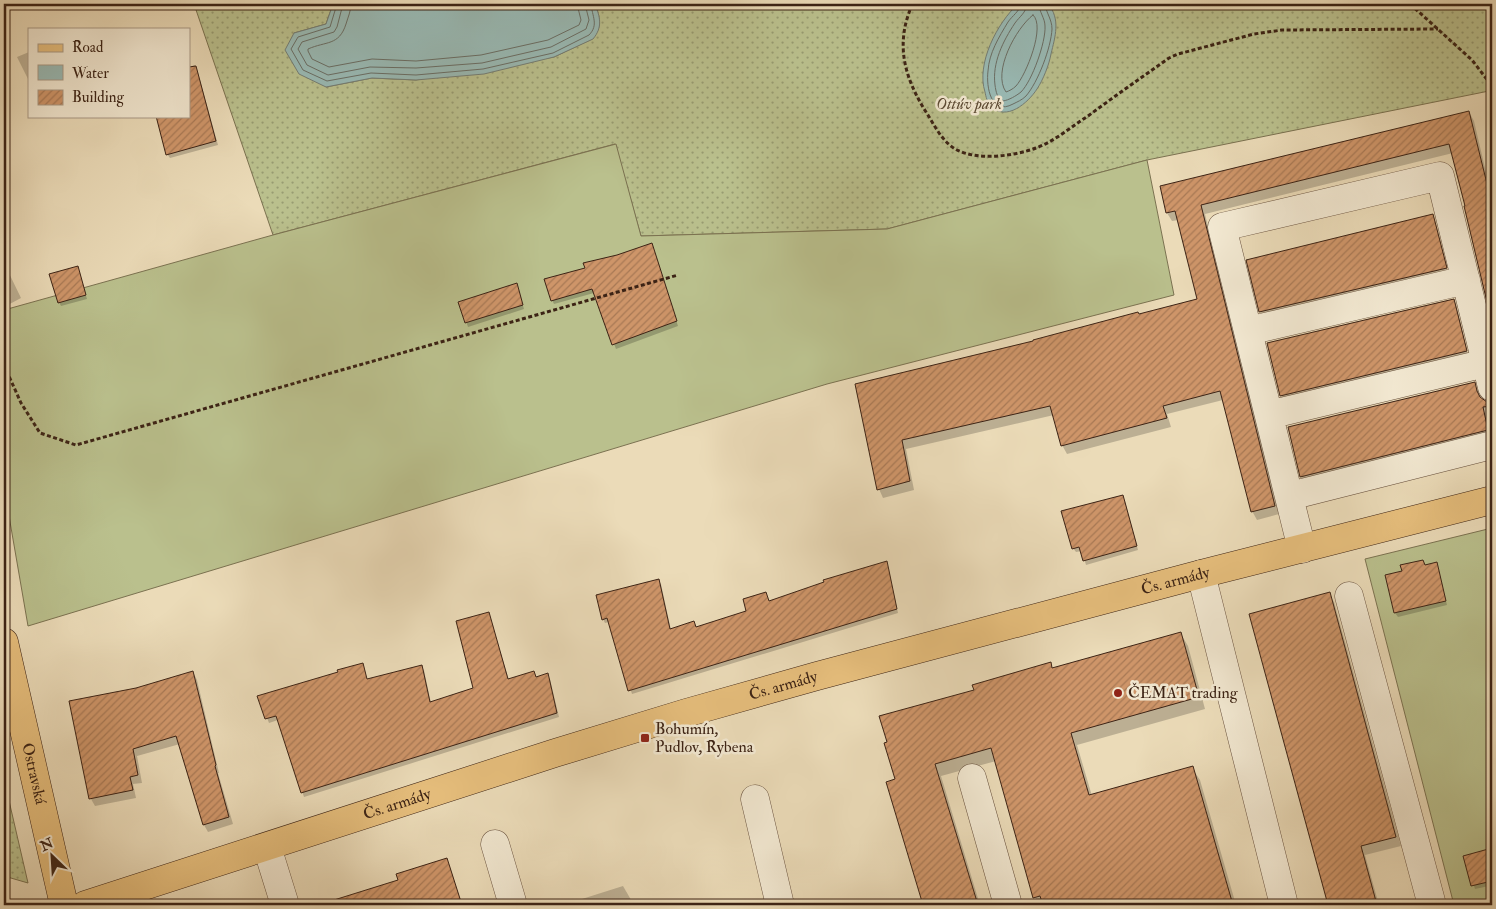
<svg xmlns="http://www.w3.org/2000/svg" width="1496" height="909" viewBox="0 0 1496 909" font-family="'IM FELL Double Pica',serif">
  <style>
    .grass { fill: url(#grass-dots); stroke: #7b7251 }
    .garden { fill: #bac08d; stroke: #7b7251 }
    .water { fill: #99bab5; stroke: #747e75 }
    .shadow { fill: #0003 }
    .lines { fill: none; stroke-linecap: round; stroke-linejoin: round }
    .shore { stroke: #6a6e65; stroke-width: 1 }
    .building { fill: url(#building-hatch); stroke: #3c2315 }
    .minor-casing { stroke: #68513e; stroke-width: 29 }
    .major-casing { stroke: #3c2315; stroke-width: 29 }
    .path { stroke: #3c2315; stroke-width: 3; stroke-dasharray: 4 2.5; stroke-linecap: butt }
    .minor { stroke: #f2e8d1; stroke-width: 28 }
    .major { stroke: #e6be7c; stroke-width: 28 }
    .poi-dot { fill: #8f2418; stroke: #f2e8d1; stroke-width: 2 }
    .labels { text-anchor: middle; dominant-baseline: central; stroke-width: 5; stroke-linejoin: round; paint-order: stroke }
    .park-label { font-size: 16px; font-style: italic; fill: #5c4a33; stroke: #f2e8d1 }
    .street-label { font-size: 16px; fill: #3c2315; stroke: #f2e8d1 }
    .poi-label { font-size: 16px; fill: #3c2315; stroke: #f2e8d1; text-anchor: start }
  </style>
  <defs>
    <pattern id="grass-dots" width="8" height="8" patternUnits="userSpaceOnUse" patternTransform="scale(1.25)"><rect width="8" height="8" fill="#bac08d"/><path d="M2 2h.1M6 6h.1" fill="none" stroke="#989c72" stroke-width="1.8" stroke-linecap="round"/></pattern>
    <pattern id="building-hatch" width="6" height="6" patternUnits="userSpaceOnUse" patternTransform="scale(1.25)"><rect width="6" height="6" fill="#ce9569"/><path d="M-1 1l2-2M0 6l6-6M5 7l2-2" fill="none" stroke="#a87955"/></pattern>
  </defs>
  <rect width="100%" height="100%" fill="#ebdbb8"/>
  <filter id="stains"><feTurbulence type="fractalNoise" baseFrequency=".004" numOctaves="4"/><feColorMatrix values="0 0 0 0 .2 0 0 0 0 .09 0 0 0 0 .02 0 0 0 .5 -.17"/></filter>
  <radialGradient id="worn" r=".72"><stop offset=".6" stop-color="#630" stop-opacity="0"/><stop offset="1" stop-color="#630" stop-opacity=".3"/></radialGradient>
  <!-- grass -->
  <path class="grass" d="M194,4H333L326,24L294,33L326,87L372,78L416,80L554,57L592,39C603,27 600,17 595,4H1492V94L1489,91L1147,160L887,229L641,236L615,144L273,235Z
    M4,779L28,883L4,876Z"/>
  <!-- garden -->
  <path class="garden" d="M616,144L641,236L887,229L1147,160L1174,295L827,384L28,626L4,487V310L273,235Z
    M1492,528V905H1454L1365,559Z"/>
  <!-- water -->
  <path class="water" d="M333,4H595C600,17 603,27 593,39L554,57L484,74L416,80L372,78L326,87L299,74L285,50L294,33L326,24Z
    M1018,4H1048C1061,19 1055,37 1051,54C1049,65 1043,80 1037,89C1028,103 1006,122 991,106C987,102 986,97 985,92C976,64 997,23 1018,4Z"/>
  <!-- shadow -->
  <path class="shadow" d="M29,52V81L17,57Z
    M195,65L197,69L218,145L170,158L167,154L189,116V67Z
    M1469,112L1474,121L1492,198V316L1453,153L1205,214L1279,514L1257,520L1252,511L1223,400L1167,414L1171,427L1067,454L1062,445L1054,415L906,449L914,490L883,498L879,489L856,385L1139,315L1198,299L1179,220L1172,221L1167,213L1161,187Z
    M1433,216L1435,220L1448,272L1263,316L1260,312L1248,261Z
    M653,249L678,326L616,349L594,293L554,304L552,300Z
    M4,263L21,298L4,307Z
    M79,271L87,299L61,306L59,302Z
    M518,289L524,309L468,327L460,303Z
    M1454,300L1456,304L1468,355L1284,400L1281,396L1268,344Z
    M1474,383L1479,392L1481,399L1487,403H1492V438L1306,485L1301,477L1289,428Z
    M1123,497L1125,501L1138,550L1086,565L1082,551L1076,552L1073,548Z
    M1423,561L1425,566L1436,564L1438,568L1447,605L1398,617L1395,613L1386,576L1403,572Z
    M886,563L888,567L898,613L632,694L609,622L605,623L603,619L658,580L661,584L671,630L696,628L748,612L769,602Z
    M1329,594L1334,602L1401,846L1365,855L1379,905H1330L1251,615Z
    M490,618L509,680L534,672L537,678L547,675L550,679L559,717L304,797L278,720L269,723L259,697L362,665L367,680L421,666L424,670L431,703L475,689Z
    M1181,634L1188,646L1205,709L1077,745L1092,796L1192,768L1200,780L1236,905H1039L1035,897L996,761L941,776L980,905H924L888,783L896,780L975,691L1050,664L1053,669Z
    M193,672L197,680L219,773H218L233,824L208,832L204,825L180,744L137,756L142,783L133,784L136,798L95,806L91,799L71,702L136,689Z
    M1492,849V899L1489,886L1475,889L1465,857Z
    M447,859L462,905H376L371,889L399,881Z
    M623,886L634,905H563Z"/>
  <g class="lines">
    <!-- shore -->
    <path class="shore" d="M337,4L330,27L298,37L291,49L303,70L327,81L371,73L416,75L483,69L553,53L589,35C599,25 592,16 591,4
      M343,4L337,27L334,32L302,42L298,49L307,65L328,75L370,67L416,68L482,63L551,47L586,29L589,20L585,4
      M351,4C351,11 348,17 346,24C339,46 326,41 308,49V51L312,59L329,67L372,59L416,61L481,55L548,40L579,25L581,20L577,4
      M1021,4C1020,11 1012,16 1008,22C999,37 989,53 988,71C986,87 991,116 1013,104C1017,102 1022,100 1026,96C1038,82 1051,48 1052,29C1052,19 1046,13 1045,4
      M1027,4C1026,13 1020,16 1015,23C1003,41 992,63 995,85C996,92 997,98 1003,101C1009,100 1016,96 1021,92C1032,81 1046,42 1045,26C1045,18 1039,12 1039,4
      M1033,15C1046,26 1026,75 1016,86C1013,89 1009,91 1006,92C992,72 1016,28 1033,15Z"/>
  </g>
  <!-- building -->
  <path class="building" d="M196,66L216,141L166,155L156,116H189V67Z
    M1469,111L1492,204V323L1464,206H1465L1449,144L1201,205L1275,506L1251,512L1220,391L1163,406L1167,418L1061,446L1050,406L902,440L910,481L877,490L855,384L1033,341V340L1138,312L1139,314L1197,299L1175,211L1166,213L1160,186Z
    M1433,214L1447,268L1259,312L1246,260Z
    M652,243L677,321L612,345L592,289L551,301L544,279L585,268L583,263L617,255Z
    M78,266L86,295L58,303L49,274Z
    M517,283L523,305L465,323L458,302Z
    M1454,299L1467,351L1280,396L1267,343Z
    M1475,382L1477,391L1480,397L1487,402H1492V406L1483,407L1488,430L1300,477L1288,427Z
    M1123,495L1137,546L1083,561L1079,547L1072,549L1061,511Z
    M1423,560L1425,565L1437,562L1446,601L1394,613L1385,575L1402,571L1400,565Z
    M887,561L897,609L628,691L607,618L602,620L596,595L659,579L670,629L694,621L696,627L746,611L743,599L766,592L769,601L824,582L823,580Z
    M1330,592L1396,837L1361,846L1377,905H1328L1249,614Z
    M489,612L508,679L534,671L536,677L548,673L557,713L301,793L276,716L265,719L257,696L338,672L337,670L363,663L367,679L422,665L430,702L473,688L456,621Z
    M1181,632L1199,697L1071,733L1089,795L1193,766L1233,905H1043L1040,896L1033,898L991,748L935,764L978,905H923L886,782L895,779L884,743L887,742L879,716L974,690L972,685L1051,662L1052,668Z
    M193,671L216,765L215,766L229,817L203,825L176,736L133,749L138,775L130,777L133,790L89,799L69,701L136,688Z
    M1492,848V881L1471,886L1463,856Z
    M447,858L462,905H334V900L398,880L396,874Z"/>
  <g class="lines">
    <defs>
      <path id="minor" d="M1248,331L1466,280
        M1269,415L1486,363
        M1290,496L1492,445
        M1302,549L1222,227L1440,176L1492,387
        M1201,574L1284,905
        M1349,596L1432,905
        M972,778L1008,905
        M755,799L780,905
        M495,844L513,905
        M267,847L285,905"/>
      <g id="major">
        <path id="s1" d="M4,642L64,905"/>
        <path id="s2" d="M85,905L555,753L686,713L817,676L1201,574L1492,500"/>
      </g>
    </defs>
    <!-- minor casing -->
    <use href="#minor" class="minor-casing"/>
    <!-- major casing -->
    <use href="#major" class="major-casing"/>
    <!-- path -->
    <path class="path" d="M912,4C909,13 905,23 904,33C900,62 911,88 926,112C935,126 942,142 957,150C979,161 1014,156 1036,148C1055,141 1071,127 1088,116C1115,96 1142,77 1169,58L1178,54L1254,34L1282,30L1438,29
      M1410,4L1472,60L1492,86
      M4,365L21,403L40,433L76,445L678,275"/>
    <!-- minor -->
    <use href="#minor" class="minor"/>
    <!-- major -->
    <use href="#major" class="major"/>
  </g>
  <!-- markers -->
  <g class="poi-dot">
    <circle cx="1118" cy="693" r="5"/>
    <rect x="640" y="733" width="10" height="10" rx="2.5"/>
  </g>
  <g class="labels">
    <!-- park labels -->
    <g class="park-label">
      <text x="969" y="104">Ottúv park</text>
    </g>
    <!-- street labels -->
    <g class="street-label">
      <text stroke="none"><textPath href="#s2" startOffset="1138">Čs. armády</textPath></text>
      <text stroke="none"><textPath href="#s2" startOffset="732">Čs. armády</textPath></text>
      <text stroke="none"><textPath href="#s1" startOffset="135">Ostravská</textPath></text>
      <text stroke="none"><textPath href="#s2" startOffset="328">Čs. armády</textPath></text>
    </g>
    <!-- poi labels -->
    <g class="poi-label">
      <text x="1128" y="693">ČEMAT trading</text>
      <text x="655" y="729">Bohumín,<tspan x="655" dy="18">Pudlov, Rybena</tspan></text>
    </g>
  </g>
  <!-- margin -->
  <rect width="1496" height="909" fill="none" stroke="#ebdbb8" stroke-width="20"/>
  <rect x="5" y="5" width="1486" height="899" fill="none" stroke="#3c2315" stroke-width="2.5"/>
  <rect x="10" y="10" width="1476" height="889" fill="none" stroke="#3c2315"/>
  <!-- legend -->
  <rect x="28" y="28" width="162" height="90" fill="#f2e8d1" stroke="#a99986"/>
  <rect x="38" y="44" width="25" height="8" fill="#e6be7c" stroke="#a99986"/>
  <text x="72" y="52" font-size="15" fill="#3c2315">Road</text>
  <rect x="38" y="65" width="25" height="15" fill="#99bab5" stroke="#a99986"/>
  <text x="72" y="78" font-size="15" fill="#3c2315">Water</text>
  <rect x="38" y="90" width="25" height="15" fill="url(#building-hatch)" stroke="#a99986"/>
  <text x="72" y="102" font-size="15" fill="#3c2315">Building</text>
  <!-- north arrow -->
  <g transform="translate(52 856) rotate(335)" stroke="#f2e8d1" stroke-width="4" paint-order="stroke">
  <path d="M0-4L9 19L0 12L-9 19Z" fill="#3c2315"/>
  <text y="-8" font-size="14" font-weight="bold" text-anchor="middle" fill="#3c2315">N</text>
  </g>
  <rect width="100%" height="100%" filter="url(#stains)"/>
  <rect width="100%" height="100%" fill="url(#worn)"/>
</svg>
